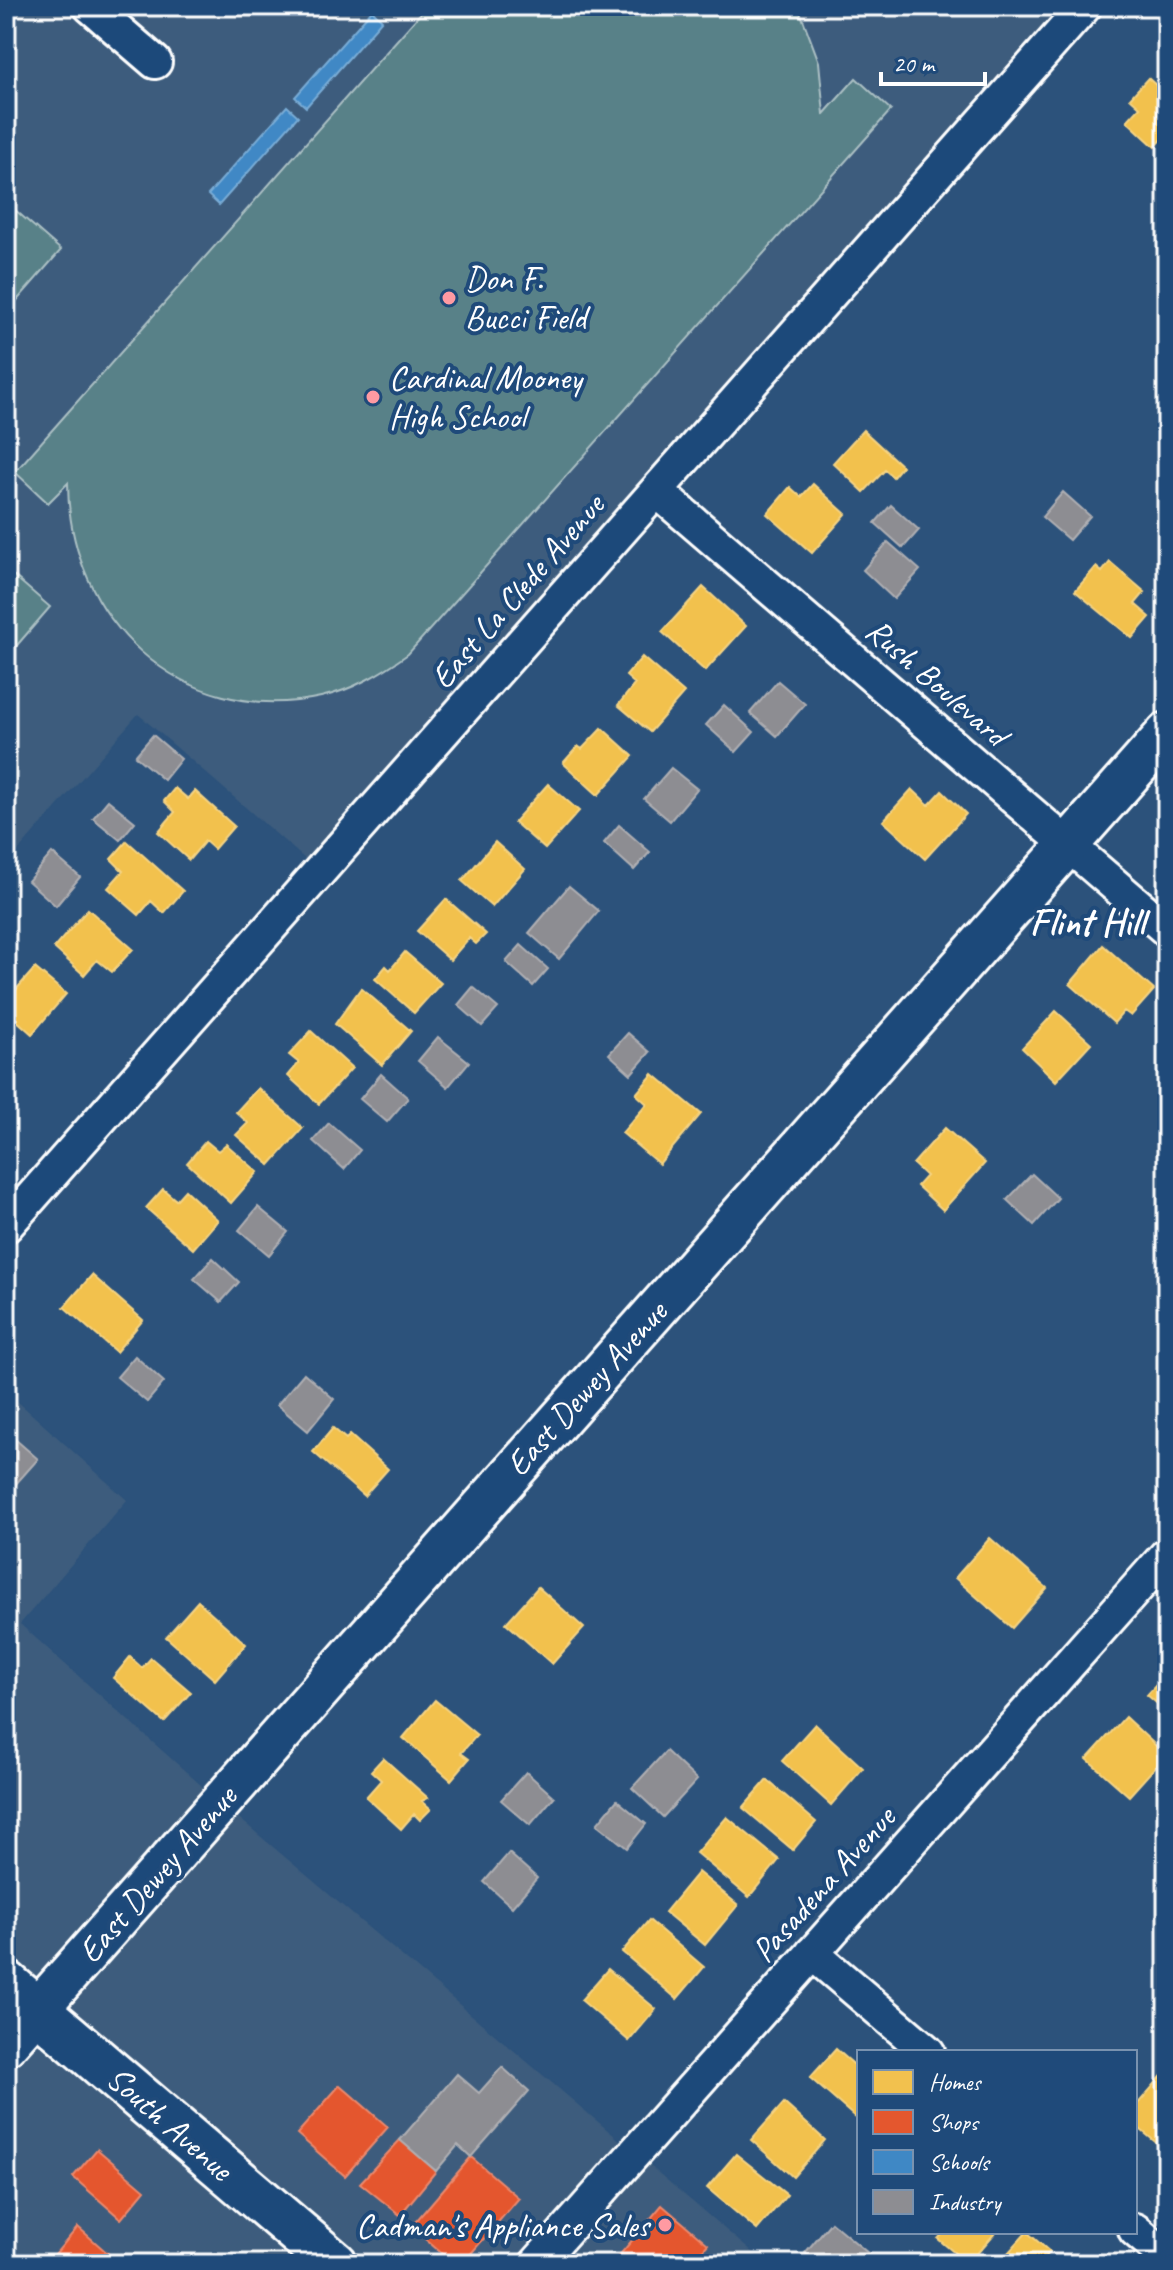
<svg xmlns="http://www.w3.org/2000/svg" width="1173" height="2270" viewBox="0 0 1173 2270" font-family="Caveat,sans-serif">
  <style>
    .built { fill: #3c5c7d }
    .green { fill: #588188; stroke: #acc0c4; stroke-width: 2 }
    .homes { fill: #f2c14e; stroke: #f6d483; stroke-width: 2 }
    .shops { fill: #e4572e; stroke: #ec896d; stroke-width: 2 }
    .schools { fill: #3f88c5; stroke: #79acd6; stroke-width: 2 }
    .industry { fill: #8d8d92; stroke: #afafb3; stroke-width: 2 }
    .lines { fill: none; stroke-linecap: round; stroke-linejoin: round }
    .minor-casing { stroke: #fff; stroke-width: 38 }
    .tertiary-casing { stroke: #fff; stroke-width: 46 }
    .secondary-casing { stroke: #fff; stroke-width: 50 }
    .minor { stroke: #1f4a7a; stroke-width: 32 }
    .tertiary { stroke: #1f4a7a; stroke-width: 40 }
    .secondary { stroke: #1f4a7a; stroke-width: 44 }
    .poi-dot { fill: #ff9aa2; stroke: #1f4a7a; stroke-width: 3 }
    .labels { text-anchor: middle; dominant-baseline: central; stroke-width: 8; stroke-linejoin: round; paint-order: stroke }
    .poi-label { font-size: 34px; fill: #fff; stroke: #1f4a7a; text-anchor: start }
    .street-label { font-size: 34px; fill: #fff; stroke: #1f4a7a }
    .quarter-label { font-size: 38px; font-weight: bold; fill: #fff; stroke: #1f4a7a }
  </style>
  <rect width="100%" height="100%" fill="#2c527b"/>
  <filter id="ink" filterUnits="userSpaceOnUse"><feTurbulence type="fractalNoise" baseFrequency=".0125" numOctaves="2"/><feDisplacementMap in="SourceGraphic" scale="16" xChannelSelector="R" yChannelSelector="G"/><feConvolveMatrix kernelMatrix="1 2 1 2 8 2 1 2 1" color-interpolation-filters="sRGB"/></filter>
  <g filter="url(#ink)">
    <!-- built -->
    <path class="built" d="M6,6H1085L320,872L138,714L6,865Z
      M6,1391L127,1500L20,1624L220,1802L766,2264H6Z"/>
    <!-- green -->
    <path class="green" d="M427,6H798L819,62L824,114L856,78L891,110L408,654C381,673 353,690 321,697C181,728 68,619 68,483L48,503L15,472Z
      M6,202L61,250L6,313Z
      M6,569L50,607L6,658Z"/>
    <!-- homes -->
    <path class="homes" d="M1148,78L1167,95V134L1155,147L1127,121L1140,107L1130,98Z
      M863,430L902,466L893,477L885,470L864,492L833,463Z
      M813,484L846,514L812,553L767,514L790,487L801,497Z
      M1110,562L1145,592L1135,604L1150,617L1132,638L1075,591L1096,567L1102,572Z
      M703,587L746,626L705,671L662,632Z
      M642,657L684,693L650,732L618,705L635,684L626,676Z
      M602,728L633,756L598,795L563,763L578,746L582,749Z
      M548,784L579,811L545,849L514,822Z
      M175,788L188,799L195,791L234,826L214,849L205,841L189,860L158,832L175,812L164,801Z
      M912,789L929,805L942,791L966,814L925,859L883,821Z
      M127,841L183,891L164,913L151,901L139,915L108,888L123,871L111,859Z
      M495,842L525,869L492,907L462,881Z
      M446,899L486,934L476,944L469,938L450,960L417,931Z
      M88,909L133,949L112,972L97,960L84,975L54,948Z
      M1103,945L1154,990L1131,1016L1124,1011L1114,1023L1070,984Z
      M405,952L441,983L414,1013L375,979L386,966L390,970Z
      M35,968L66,994L32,1034L6,1011V1001Z
      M361,988L411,1031L382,1065L335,1024Z
      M1056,1011L1091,1043L1056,1081L1022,1048Z
      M311,1031L352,1068L319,1104L288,1076L299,1063L289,1055Z
      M653,1074L701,1114L659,1164L622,1133L647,1104L636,1094Z
      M258,1088L303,1128L270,1165L236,1135L248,1123L236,1112Z
      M945,1128L985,1163L943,1210L917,1186L926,1176L913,1164Z
      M206,1141L218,1151L226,1144L258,1172L231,1203L187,1163Z
      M163,1189L176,1200L185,1190L218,1220L193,1249L146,1208Z
      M92,1275L143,1320L116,1352L64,1307Z
      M333,1428L346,1439L350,1435L388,1469L364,1496L313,1452Z
      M990,1538L1047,1588L1012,1628L955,1578Z
      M538,1587L584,1628L552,1664L506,1623Z
      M198,1601L246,1644L215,1680L166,1637Z
      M130,1657L142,1668L151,1658L191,1692L164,1722L113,1678Z
      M1167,1673V1712L1147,1695Z
      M435,1700L477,1735L461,1753L469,1759L451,1780L403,1738Z
      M1125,1717L1166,1755L1129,1796L1087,1759Z
      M815,1724L863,1768L831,1805L782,1761Z
      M383,1758L428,1798L422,1801L431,1809L420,1820L414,1814L401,1829L366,1797L381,1780L371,1771Z
      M767,1780L816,1822L793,1850L743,1808Z
      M727,1817L779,1860L749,1897L696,1853Z
      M698,1872L738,1905L705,1945L665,1912Z
      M649,1920L704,1967L677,1999L622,1952Z
      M608,1969L656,2009L629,2041L581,2000Z
      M836,2049L859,2069V2114L856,2118L810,2078Z
      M1167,2070V2148L1165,2150L1135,2125V2107Z
      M784,2103L825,2140L793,2177L751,2140Z
      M736,2154L787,2195L757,2230L707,2188Z
      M944,2232H996L968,2264L938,2239Z
      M1027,2232L1050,2252L1039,2264H998Z"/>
    <!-- shops -->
    <path class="shops" d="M340,2085L388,2127L345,2176L297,2134Z
      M400,2140L436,2171L400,2215L360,2183Z
      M97,2149L145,2190L121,2219L73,2177Z
      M471,2157L519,2198L462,2264H454L411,2227Z
      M662,2205L708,2244L691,2264H612Z
      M78,2227L120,2264H55L50,2260Z"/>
    <!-- schools -->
    <path class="schools" d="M372,10L382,20L306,107L295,97Z
      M287,106L298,116L219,205L208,195Z"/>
    <!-- industry -->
    <path class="industry" d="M1063,492L1090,516L1069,540L1042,517Z
      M891,505L919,530L903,548L875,523Z
      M888,542L920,570L894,599L863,570Z
      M778,681L805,704L777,736L750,713Z
      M724,705L754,732L736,752L706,725Z
      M153,735L181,759L164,780L135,756Z
      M671,768L697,789L670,821L644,799Z
      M108,800L135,822L120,840L93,818Z
      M619,825L650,852L634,870L604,843Z
      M52,853L80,877L56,906L28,881Z
      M569,886L599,911L559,959L529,933Z
      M521,945L548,969L533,986L506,962Z
      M473,987L498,1008L482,1026L458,1005Z
      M628,1033L650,1052L631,1074L609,1054Z
      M438,1037L469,1062L448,1087L418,1061Z
      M381,1074L408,1098L387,1122L360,1099Z
      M329,1123L360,1150L344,1169L313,1141Z
      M1032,1174L1058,1198L1034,1225L1007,1200Z
      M258,1207L288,1232L269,1255L239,1230Z
      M213,1258L239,1282L221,1302L194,1279Z
      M135,1356L164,1382L147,1402L117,1377Z
      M304,1373L334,1399L308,1431L277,1405Z
      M8,1433L38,1459L14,1486L6,1479Z
      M666,1751L697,1780L663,1817L632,1788Z
      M526,1772L554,1797L530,1825L501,1800Z
      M617,1800L646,1824L627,1848L597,1824Z
      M509,1853L537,1878L512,1907L484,1882Z
      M502,2067L529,2091L471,2157L458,2145L436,2171L400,2140L457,2074L479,2093Z
      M831,2222L869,2254L861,2264H818L805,2253Z"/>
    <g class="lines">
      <defs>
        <path id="minor" d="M90,6L155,62
          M657,491L1167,930
          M6,1226L1085,6
          M812,1953L928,2052
          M1135,2230L1167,2257
          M536,2264L1167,1554"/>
        <path id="tertiary" d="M6,2045L1167,733"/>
        <path id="secondary" d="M6,1983L335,2264"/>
      </defs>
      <!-- minor casing -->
      <use href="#minor" class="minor-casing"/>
      <!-- tertiary casing -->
      <use href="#tertiary" class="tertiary-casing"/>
      <!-- secondary casing -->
      <use href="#secondary" class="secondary-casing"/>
      <!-- minor -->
      <use href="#minor" class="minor"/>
      <!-- tertiary -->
      <use href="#tertiary" class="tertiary"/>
      <!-- secondary -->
      <use href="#secondary" class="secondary"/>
    </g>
  </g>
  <!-- markers -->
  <g class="poi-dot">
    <circle cx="449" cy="298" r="8"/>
    <circle cx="373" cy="397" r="8"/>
    <circle cx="665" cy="2225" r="8"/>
  </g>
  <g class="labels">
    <!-- poi labels -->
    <g class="poi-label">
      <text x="465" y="278">Don F.<tspan x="465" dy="39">Bucci Field</tspan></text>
      <text x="389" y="377">Cardinal Mooney<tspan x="389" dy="39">High School</tspan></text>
      <text x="649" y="2225" text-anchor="end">Cadman's Appliance Sales</text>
    </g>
    <!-- street labels -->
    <g class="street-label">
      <text transform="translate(517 591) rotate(-49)">East La Clede Avenue</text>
      <text transform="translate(937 682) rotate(41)">Rush Boulevard</text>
      <text transform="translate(586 1388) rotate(-48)">East Dewey Avenue</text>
      <text transform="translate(157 1874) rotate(-49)">East Dewey Avenue</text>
      <text transform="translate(823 1884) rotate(-48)">Pasadena Avenue</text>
      <text transform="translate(170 2123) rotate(41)">South Avenue</text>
    </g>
    <!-- quarter labels -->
    <g class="quarter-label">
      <text x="1087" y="922">Flint Hill</text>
    </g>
  </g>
  <!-- margin -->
  <rect width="1173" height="2270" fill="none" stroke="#1f4a7a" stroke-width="32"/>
  <rect x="16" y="16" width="1141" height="2238" fill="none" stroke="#fff" stroke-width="3" filter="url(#ink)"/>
  <!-- legend -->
  <rect x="857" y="2050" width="280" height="184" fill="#1f4a7a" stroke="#7992af" stroke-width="2"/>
  <rect x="873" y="2070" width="40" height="24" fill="#f2c14e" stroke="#7992af" stroke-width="2"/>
  <text x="929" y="2090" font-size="24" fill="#ffffff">Homes</text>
  <rect x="873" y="2110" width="40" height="24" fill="#e4572e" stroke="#7992af" stroke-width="2"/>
  <text x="929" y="2130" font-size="24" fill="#ffffff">Shops</text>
  <rect x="873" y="2150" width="40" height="24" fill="#3f88c5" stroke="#7992af" stroke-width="2"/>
  <text x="929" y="2170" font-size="24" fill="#ffffff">Schools</text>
  <rect x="873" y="2190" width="40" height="24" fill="#8d8d92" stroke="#7992af" stroke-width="2"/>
  <text x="929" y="2210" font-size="24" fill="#ffffff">Industry</text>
  <!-- scale -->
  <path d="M881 72v12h104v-12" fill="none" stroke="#ffffff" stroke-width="4"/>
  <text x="893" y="72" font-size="24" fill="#ffffff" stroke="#1f4a7a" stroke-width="6" paint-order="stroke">20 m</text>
</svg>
